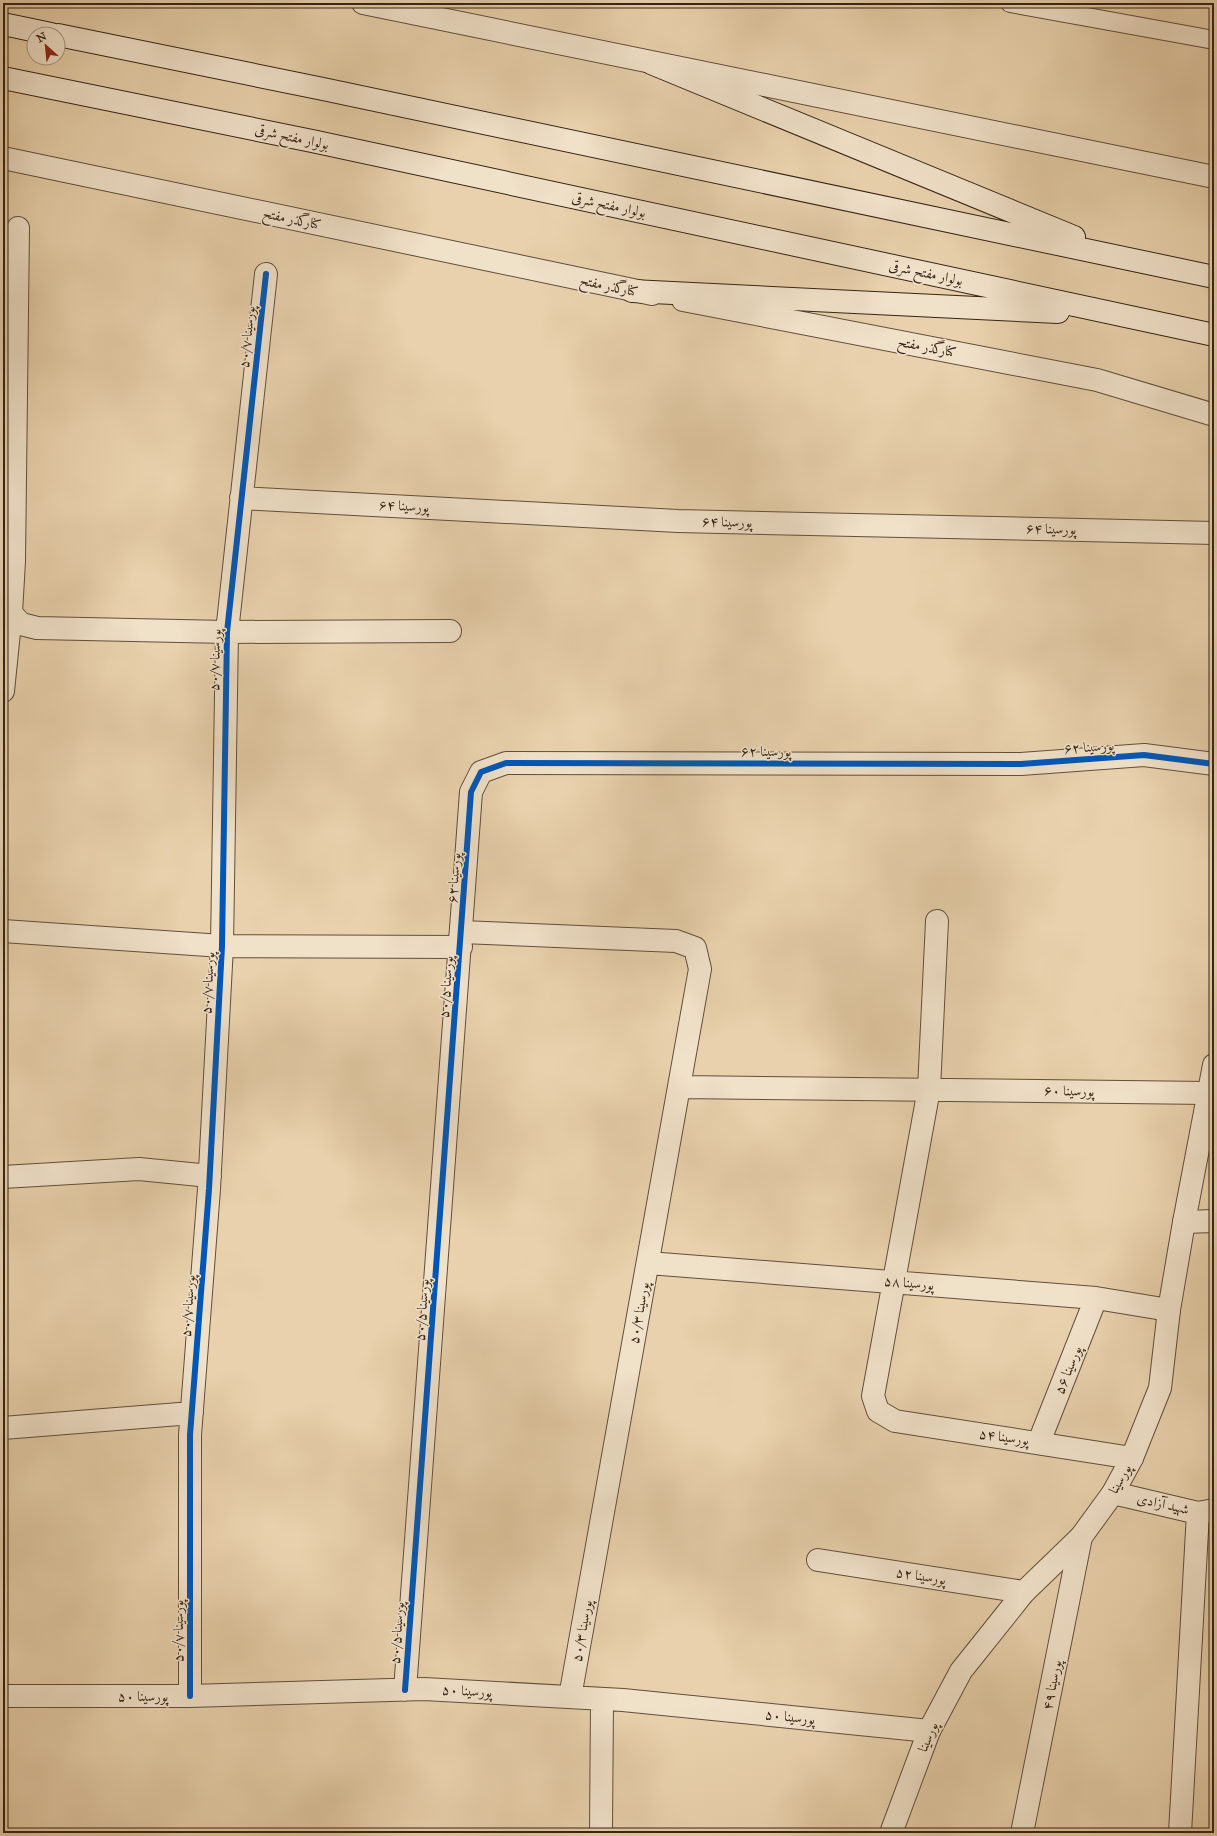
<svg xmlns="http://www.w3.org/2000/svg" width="1217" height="1836" viewBox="0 0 1217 1836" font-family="'IM FELL Great Primer',Amiri,serif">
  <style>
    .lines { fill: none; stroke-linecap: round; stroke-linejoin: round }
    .service-casing { stroke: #624e3c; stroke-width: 20 }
    .minor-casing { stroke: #624e3c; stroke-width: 24 }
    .tertiary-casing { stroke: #624e3c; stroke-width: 24 }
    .secondary-casing { stroke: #362316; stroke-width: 24 }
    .service { stroke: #f0e1c9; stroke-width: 18 }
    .minor { stroke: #f0e1c9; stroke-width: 22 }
    .tertiary { stroke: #f0e1c9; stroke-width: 22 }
    .secondary { stroke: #f0e1c9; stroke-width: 22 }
    .cycleway-casing { stroke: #f0e1c9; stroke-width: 8 }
    .cycleway { stroke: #0057b8; stroke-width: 6 }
    .labels { text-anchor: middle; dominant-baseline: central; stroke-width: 3; stroke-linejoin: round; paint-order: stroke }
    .street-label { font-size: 14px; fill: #362316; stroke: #f0e1c9 }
  </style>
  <rect width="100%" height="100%" fill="#e8d1ac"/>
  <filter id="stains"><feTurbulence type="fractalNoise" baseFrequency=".005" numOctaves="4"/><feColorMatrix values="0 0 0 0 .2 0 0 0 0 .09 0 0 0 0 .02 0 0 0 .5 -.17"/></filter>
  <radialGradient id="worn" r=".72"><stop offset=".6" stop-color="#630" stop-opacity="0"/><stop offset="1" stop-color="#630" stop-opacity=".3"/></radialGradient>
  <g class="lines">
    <defs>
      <path id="service" d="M1010,3L1214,40"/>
      <path id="minor" d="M241,498L678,521L1214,533
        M11,613L21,624L37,628L227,632L450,631
        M3,691L11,613L14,561L18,228
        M937,921L929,1089L873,1396L878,1411L895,1421L1132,1458
        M3,931L222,946L461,947
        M462,932L676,941L695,948L700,969L570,1697
        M680,1087L1208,1093
        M3,1177L139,1169L210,1176
        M1184,1222L1214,1221
        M648,1263L1096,1298L1169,1310
        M3,1428L192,1413
        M1039,1442L1096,1298
        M1113,1493L1198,1513L1214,1510
        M818,1560L1024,1592
        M405,1690L471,792L481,772L506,763L1021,764L1144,755L1214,764
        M3,1696H190L424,1689L623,1700L929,1731
        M190,1696V1435L209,1189L222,946L227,632L266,274
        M601,1833L602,1699
        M1022,1833L1081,1537
        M1180,1833L1198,1513"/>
      <path id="tertiary" d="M363,3L1214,177
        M3,158L652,294
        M683,300L1097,380L1214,415
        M891,1833L929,1731L961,1671L1024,1592L1081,1537L1113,1493L1132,1458L1160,1388L1169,1310L1184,1222L1214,1065"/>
      <path id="secondary" d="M3,24L51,34
        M58,35L323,89L1214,277
        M651,63L1074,237
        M3,78L312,141L1214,335
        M632,291L1058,312"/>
    </defs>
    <!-- service casing -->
    <use href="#service" class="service-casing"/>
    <!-- minor casing -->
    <use href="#minor" class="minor-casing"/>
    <!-- tertiary casing -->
    <use href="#tertiary" class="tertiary-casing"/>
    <!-- secondary casing -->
    <use href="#secondary" class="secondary-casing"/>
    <!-- service -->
    <use href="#service" class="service"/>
    <!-- minor -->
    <use href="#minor" class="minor"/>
    <!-- tertiary -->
    <use href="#tertiary" class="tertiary"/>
    <!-- secondary -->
    <use href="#secondary" class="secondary"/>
    <defs>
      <path id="cycleway" d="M405,1690L471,792L481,772L506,763L1021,764L1144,755L1214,764
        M190,1696V1435L209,1189L222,946L227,632L266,274"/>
    </defs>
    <!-- cycleway casing -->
    <use href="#cycleway" class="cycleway-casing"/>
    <!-- cycleway -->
    <use href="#cycleway" class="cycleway"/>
  </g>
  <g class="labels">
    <!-- street labels -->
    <g class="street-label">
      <text transform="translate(292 137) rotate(12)">بولوار مفتح شرقی</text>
      <text transform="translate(609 205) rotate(12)">بولوار مفتح شرقی</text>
      <text transform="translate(292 219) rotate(12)">کنارگذر مفتح</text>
      <text transform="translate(926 273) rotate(12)">بولوار مفتح شرقی</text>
      <text transform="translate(609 286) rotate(12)">کنارگذر مفتح</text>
      <text transform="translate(247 337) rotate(-84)">پورسینا ۵۰/۷</text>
      <text transform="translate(927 347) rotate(11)">کنارگذر مفتح</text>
      <text transform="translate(404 506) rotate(3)">پورسینا ۶۴</text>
      <text transform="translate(727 522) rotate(1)">پورسینا ۶۴</text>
      <text transform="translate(1051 529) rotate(1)">پورسینا ۶۴</text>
      <text transform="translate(215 660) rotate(-88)">پورسینا ۵۰/۷</text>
      <text transform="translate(1089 747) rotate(-4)">پورسینا ۶۲</text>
      <text x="766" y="751">پورسینا ۶۲</text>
      <text transform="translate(454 878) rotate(-86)">پورسینا ۶۲</text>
      <text transform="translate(208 983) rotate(-87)">پورسینا ۵۰/۷</text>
      <text transform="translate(446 987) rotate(-86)">پورسینا ۵۰/۵</text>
      <text transform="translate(1069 1091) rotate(1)">پورسینا ۶۰</text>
      <text transform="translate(909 1283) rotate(5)">پورسینا ۵۸</text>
      <text transform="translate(188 1306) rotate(-86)">پورسینا ۵۰/۷</text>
      <text transform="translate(422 1310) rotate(-86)">پورسینا ۵۰/۵</text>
      <text transform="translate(639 1313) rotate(-80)">پورسینا ۵۰/۳</text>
      <text transform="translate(1068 1370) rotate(-68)">پورسینا ۵۶</text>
      <text transform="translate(1004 1437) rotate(8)">پورسینا ۵۴</text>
      <text transform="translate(1120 1479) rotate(-60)">پورسینا</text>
      <text transform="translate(1163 1504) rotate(13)">شهید آزادی</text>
      <text transform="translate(921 1576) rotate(9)">پورسینا ۵۲</text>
      <text transform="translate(178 1631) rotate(-90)">پورسینا ۵۰/۷</text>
      <text transform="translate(582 1631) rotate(-80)">پورسینا ۵۰/۳</text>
      <text transform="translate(397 1633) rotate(-86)">پورسینا ۵۰/۵</text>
      <text transform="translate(1052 1685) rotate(-79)">پورسینا ۴۹</text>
      <text transform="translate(467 1691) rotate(3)">پورسینا ۵۰</text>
      <text x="143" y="1696">پورسینا ۵۰</text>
      <text transform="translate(790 1717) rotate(6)">پورسینا ۵۰</text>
      <text transform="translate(928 1737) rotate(-67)">پورسینا</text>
    </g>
  </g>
  <!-- margin -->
  <rect width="1217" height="1836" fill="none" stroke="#e8d1ac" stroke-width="16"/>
  <rect x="4" y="4" width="1209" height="1828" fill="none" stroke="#362316" stroke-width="2"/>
  <rect x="8" y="8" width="1201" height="1820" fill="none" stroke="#362316"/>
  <!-- north arrow -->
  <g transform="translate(46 46) rotate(333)"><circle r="19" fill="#f0e1c9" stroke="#a69581"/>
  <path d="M0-3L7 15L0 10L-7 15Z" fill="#8f2418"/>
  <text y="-6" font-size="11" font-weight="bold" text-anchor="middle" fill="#362316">N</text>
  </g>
  <rect width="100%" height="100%" filter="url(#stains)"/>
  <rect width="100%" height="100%" fill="url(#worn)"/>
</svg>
